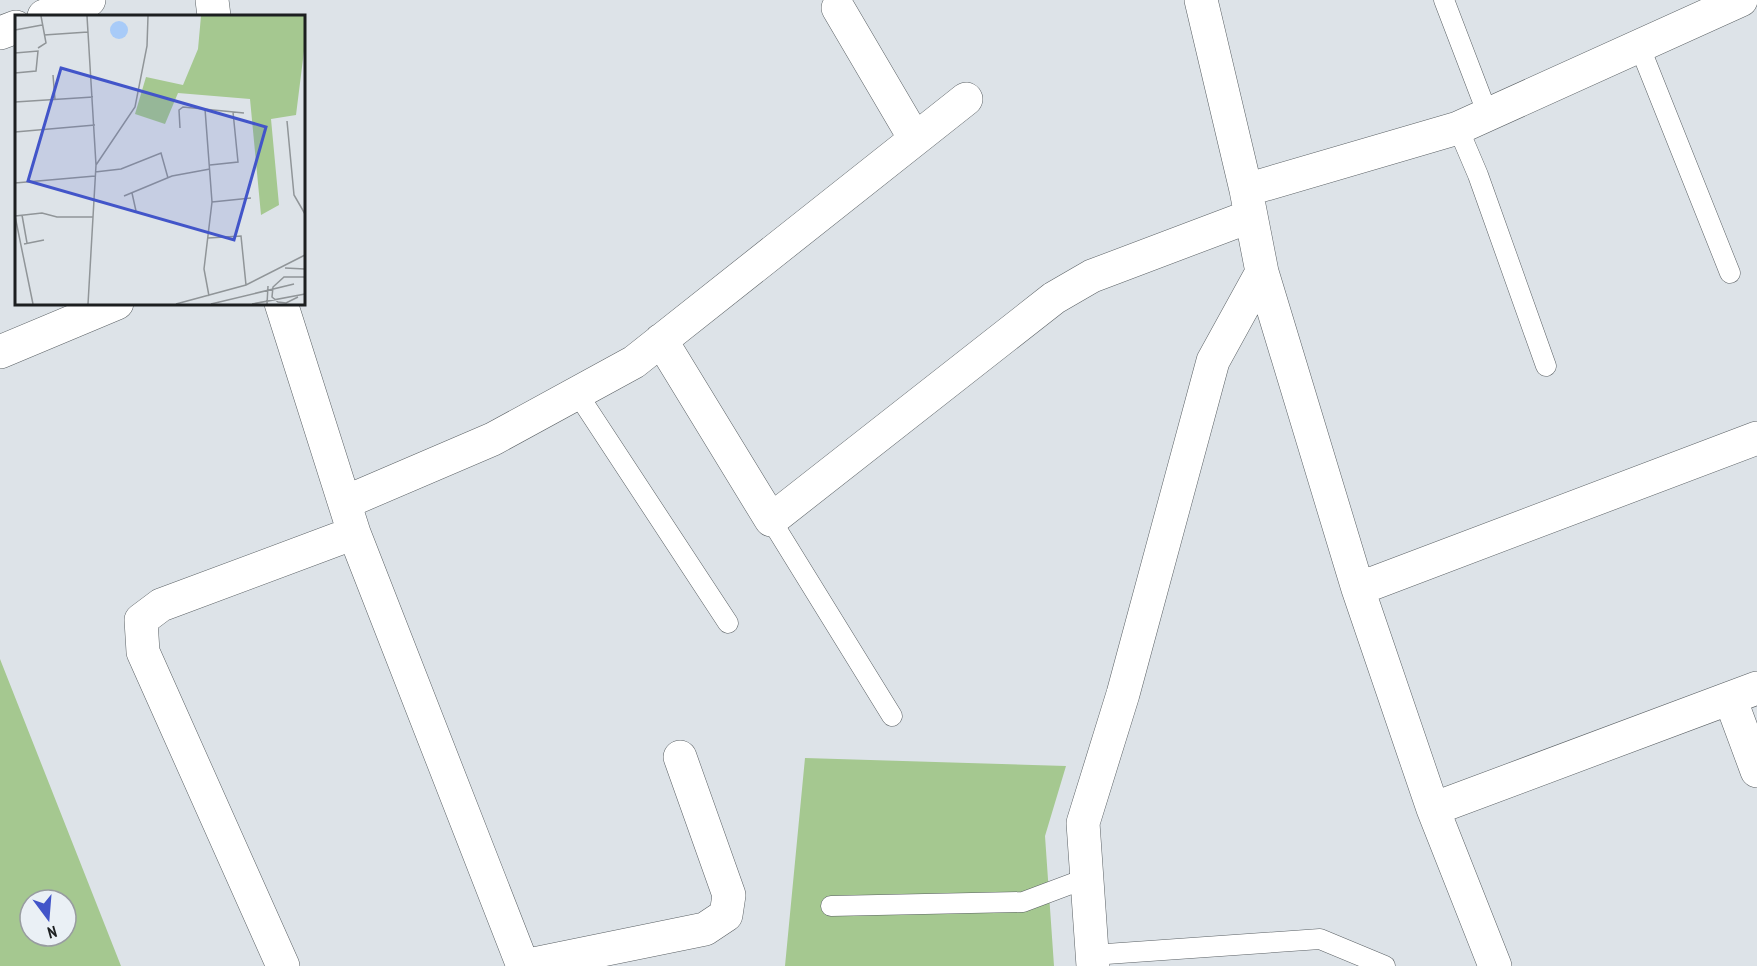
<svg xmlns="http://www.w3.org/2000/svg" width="1757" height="966" viewBox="0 0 1757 966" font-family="'PT Sans Narrow',sans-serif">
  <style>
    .green { fill: #a5c890; fill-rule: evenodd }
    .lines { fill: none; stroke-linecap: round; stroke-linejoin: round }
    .service-casing { stroke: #5a6064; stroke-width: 21 }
    .minor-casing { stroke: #5a6064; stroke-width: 34 }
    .service { stroke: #fff; stroke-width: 20 }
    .minor { stroke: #fff; stroke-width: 33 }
    .inset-road { fill: none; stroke: #909598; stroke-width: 1.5 }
    .view { fill: #4255c9; fill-opacity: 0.15; stroke: #4255c9; stroke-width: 3 }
    .inset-edge { fill: none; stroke: #1c1f20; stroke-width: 3 }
  </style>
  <rect width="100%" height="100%" fill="#dde3e8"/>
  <!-- green -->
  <path class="green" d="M0,659L121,966H0ZM30,900H66V936H30Z
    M805,758L1066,766L1045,836L1054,966H785Z"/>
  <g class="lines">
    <defs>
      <path id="service" d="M1444,0L1488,115
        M1639,45L1730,273
        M1458,128L1478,175L1546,366
        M577,393L728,623
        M771,520L892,716
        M831,906L1023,902L1087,878
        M1092,955L1320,939L1385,966"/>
      <path id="minor" d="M212,0L214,16
        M1201,0L1246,190L1262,272L1358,589L1433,809L1495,966
        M838,8L915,139
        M44,16L89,0
        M0,33L16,27
        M1246,190L1458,128L1741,0
        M281,303L354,533L523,966
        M661,340L771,520L1054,298L1092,276L1251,216
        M0,352L117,303
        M346,502L493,439L634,362L966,99
        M1358,589L1757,438
        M1730,698L1757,771
        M1433,809L1757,688
        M283,966L143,652L141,620L161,605L354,533
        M524,966L705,929L726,915L729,895L680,757
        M1093,966L1083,823L1123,694L1213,361L1262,272"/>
    </defs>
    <!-- service casing -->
    <use href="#service" class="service-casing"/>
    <!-- minor casing -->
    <use href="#minor" class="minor-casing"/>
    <!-- service -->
    <use href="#service" class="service"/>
    <!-- minor -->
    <use href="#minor" class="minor"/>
  </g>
  <!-- overview -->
  <g transform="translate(15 15)">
    <rect width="290" height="290" fill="#dde3e8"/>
    <path d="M186,1H289V36L281,100L256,104L264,190L246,200L235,84L163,78L150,109L120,99L131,62L168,70L183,34Z" fill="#a5c890"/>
    <path d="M95 15a9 9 0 1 1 18 0a9 9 0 1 1-18 0Z" fill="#a8cbf8"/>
    <path class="inset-road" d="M72,1L81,150L73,289M0,15L27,10M29,20L73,17M23,33L31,28L26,1M0,38L23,36L21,56L0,58M38,60L40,85M0,87L78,82M190,94L197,187L189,254L194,281M272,106L279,180L290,199M165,113L164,95L168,92L229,98M0,117L80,110M81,150L120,92L132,31L133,1M195,150L223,147L218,97M80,157L106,154L146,138L153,163M0,168L80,161M117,178L121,196M109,181L157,161L195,154M197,187L236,183M7,200L12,228M0,201L18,289M0,201L27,198L42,202H78M193,223L226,221L231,270M9,229L29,225M270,253L290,254M283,282L271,288L263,287L257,282L258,272L269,262H290M161,289L231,270L290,240M196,289L279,269M237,289L290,279M252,289L253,271"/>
    <path class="view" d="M46,53L251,112L219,225L13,166Z"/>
    <rect width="290" height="290" class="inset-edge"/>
  </g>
  <!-- north arrow -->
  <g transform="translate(48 918) rotate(164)"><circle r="28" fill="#eaf0f5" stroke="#989ca0" stroke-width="1.5"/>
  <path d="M0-4.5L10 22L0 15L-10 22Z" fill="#4255c9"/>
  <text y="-9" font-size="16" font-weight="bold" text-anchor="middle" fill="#1c1f20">N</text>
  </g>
</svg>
